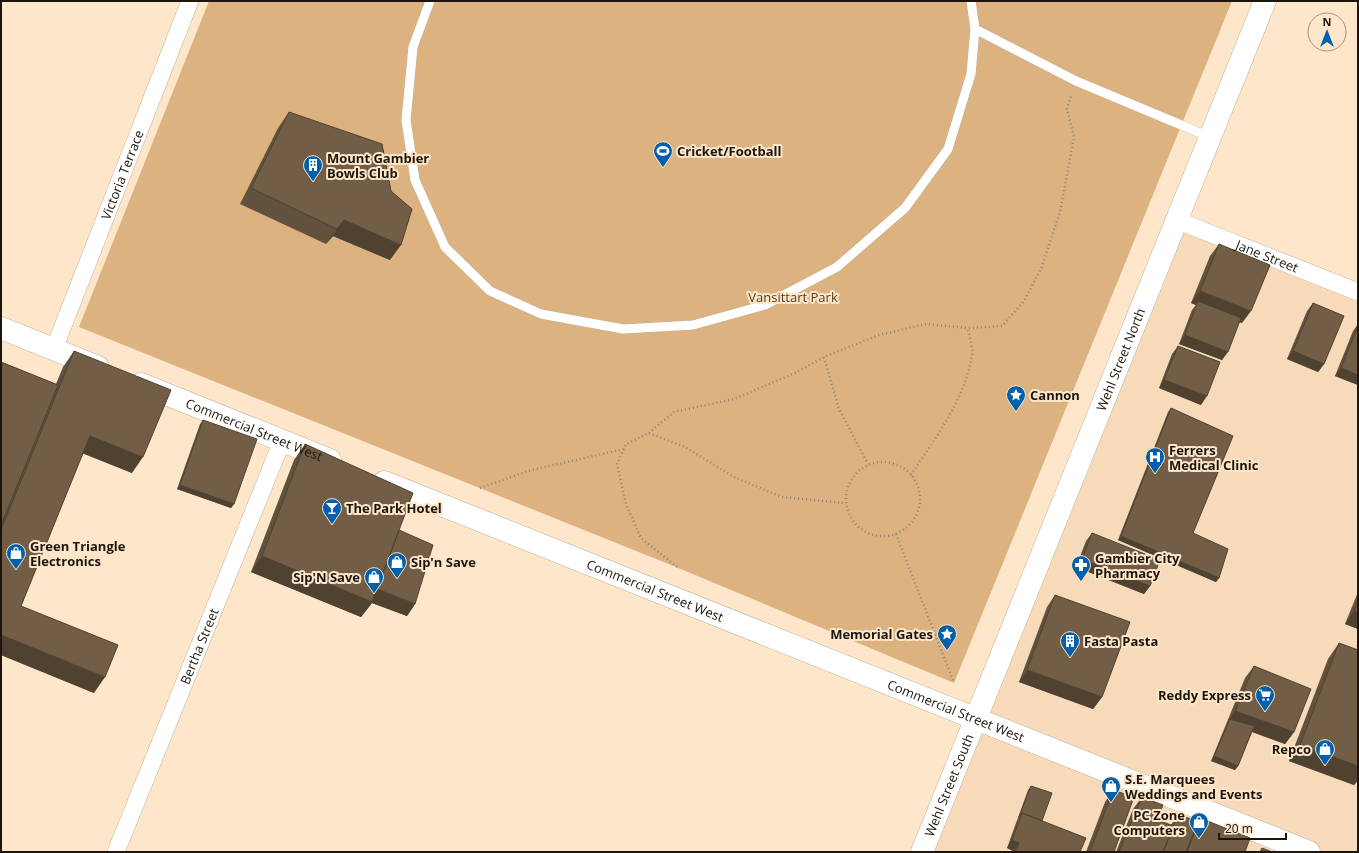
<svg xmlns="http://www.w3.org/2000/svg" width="1359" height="853" viewBox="0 0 1359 853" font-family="'Open Sans',sans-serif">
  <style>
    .built { fill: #f7dab9 }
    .green { fill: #dbb280 }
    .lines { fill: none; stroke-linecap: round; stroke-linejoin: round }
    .service-casing { stroke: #c7b096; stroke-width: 10 }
    .minor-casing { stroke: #c7b096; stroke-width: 18 }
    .tertiary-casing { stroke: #c7b096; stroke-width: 23 }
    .path { stroke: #948470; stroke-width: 2.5; stroke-dasharray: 1 3; stroke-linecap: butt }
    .service { stroke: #fff; stroke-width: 9 }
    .minor { stroke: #fff; stroke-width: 17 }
    .tertiary { stroke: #fff; stroke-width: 22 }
    .wall { fill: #62513c }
    .shaded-wall { fill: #504231 }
    .building { fill: #725e46; stroke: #504231 }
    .labels { text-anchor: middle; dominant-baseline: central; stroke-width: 4; stroke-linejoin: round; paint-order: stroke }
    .poi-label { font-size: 13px; font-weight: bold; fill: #1d150b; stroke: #fde6ca; text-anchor: start }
    .street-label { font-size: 13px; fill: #1d150b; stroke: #fde6ca }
    .park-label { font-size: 13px; fill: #533a19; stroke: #fde6ca }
  </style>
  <rect width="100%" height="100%" fill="#fde6ca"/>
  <!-- built -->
  <path class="built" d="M1176,220L1358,292V852H922Z"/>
  <!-- green -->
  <path class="green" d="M209,1H1232L954,683L676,567L79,327Z"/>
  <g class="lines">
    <defs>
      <path id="service" d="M430,1L413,47L406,120L415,180L445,247L490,291L541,314L623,329L693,325L765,305L837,267L905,208L948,149L971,74L975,29L971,1
        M975,29L1076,81L1210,137"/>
      <g id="minor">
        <path id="s1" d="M1176,220L1358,292"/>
        <path id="s2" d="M54,349L190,1"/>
        <path id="s3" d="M116,852L282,441"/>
      </g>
      <g id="tertiary">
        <path d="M1,328L98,367"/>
        <path id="s4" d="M141,384L330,460"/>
        <path id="s5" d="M384,482L1309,852"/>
        <path id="s6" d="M922,852L1265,1"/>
      </g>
    </defs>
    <!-- service casing -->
    <use href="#service" class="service-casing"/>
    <!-- minor casing -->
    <use href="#minor" class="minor-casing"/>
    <!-- tertiary casing -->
    <use href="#tertiary" class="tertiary-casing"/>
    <!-- path -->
    <path class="path" d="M824,357L839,409L868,464
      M649,433L674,412L734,399L795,373L824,357L879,335L926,324L968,328L1002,326L1024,301L1041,269L1060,212L1074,137L1067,109L1071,96
      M846 499a37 37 0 1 1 74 0a37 37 0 1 1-74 0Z
      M911,475C935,438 965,400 972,355C973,347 969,336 968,328
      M480,488L528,471L624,449
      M896,534L954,683
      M677,567L641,538L626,504L617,464L626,444L649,433L685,447L734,477L782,497L845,503"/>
    <!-- service -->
    <use href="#service" class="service"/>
    <!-- minor -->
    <use href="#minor" class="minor"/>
    <!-- tertiary -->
    <use href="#tertiary" class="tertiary"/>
  </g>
  <!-- wall -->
  <path class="wall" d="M289,112L390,260L333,236L326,244L240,204L278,128Z
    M1219,244L1242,323L1239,322L1222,360L1179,344L1192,310L1196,305L1191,303L1210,256Z
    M1313,303L1324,364L1318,372L1287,359L1307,311Z
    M1358,324V385L1335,376L1353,331Z
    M1178,346L1201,405L1159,388L1172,354Z
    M74,351L132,473L83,453L21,606L94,693L1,655V362L56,384L63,367Z
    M1171,408L1193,533L1219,578L1216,582L1118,540L1168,412Z
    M203,420L234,504L231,508L177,489L200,424Z
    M305,444L399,530L415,604L407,616L372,603L361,617L251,572L294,460Z
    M1092,533L1150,586L1144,594L1076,567L1086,541Z
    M1358,592V629L1345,624Z
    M1055,595L1102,697L1093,709L1019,682L1047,607Z
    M1339,643L1358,650V780L1354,785L1289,761L1328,659Z
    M1254,666L1294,732L1285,744L1252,732L1238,766L1235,770L1211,761L1245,678Z
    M1031,786L1042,821L1080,852H1012L1013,851L1007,848L1028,790Z
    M1113,790L1114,852H1086L1105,802Z
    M1142,797L1157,820L1171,825L1178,814L1198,822L1200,818L1245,852H1116L1133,809Z"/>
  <!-- shaded-wall -->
  <path class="shaded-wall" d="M344,220L401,245L390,260L333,236L326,244Z
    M1200,291L1251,311L1242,323L1197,305L1198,301L1196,305L1191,303Z
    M1185,335L1228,352L1222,360L1179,344Z
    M1293,351L1324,364L1318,372L1287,359Z
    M1341,368L1358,375V385L1335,376Z
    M1164,380L1207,396L1201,405L1159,388Z
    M90,436L143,457L132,473L79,452Z
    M180,485L234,504L231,508L177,489Z
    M1121,536L1219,578L1216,582L1118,540Z
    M262,556L376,589L415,604L407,616L372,603L361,617L251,572Z
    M1082,559L1150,586L1144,594L1076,567Z
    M1354,611L1358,613V629L1345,624Z
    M1,635L105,677L94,693L1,655Z
    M1027,670L1102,697L1093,709L1019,682Z
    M1235,711L1294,732L1285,744L1228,723L1230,719L1227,723Z
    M1300,745L1358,766V780L1354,785L1289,761Z
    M1214,756L1238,766L1235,770L1211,761Z
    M1012,840L1019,843L1013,851L1007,848Z"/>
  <!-- building -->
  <path class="building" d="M289,112L382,144L391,191L412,209L401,245L344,220L337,229L251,188Z
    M1219,244L1270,265L1251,311L1200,291Z
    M1198,301L1241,318L1228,352L1185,335Z
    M1313,303L1344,316L1324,364L1293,351Z
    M1358,326V375L1341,368Z
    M1178,346L1220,362L1207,396L1164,380Z
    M74,351L171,390L143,457L90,436L21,606L118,645L105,677L1,635V530Z
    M1,362L58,385L1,525Z
    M1171,408L1233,436L1193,533L1228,549L1219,578L1121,536Z
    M203,420L257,439L234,504L180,485Z
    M305,444L413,493L372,602L262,556Z
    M399,530L433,545L415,604L377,589Z
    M1092,533L1160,560L1150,586L1082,559Z
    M1055,595L1130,622L1102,697L1027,670Z
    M1358,601V613L1354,611Z
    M1339,643L1358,650V766L1300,745Z
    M1254,666L1311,689L1294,732L1235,711Z
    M1230,719L1254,726L1238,766L1214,756Z
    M1031,786L1052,793L1042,821L1022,813L1019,817Z
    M1113,790L1134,797L1114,852H1090Z
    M1142,797L1163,805L1157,820L1174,826L1163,852H1119Z
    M1022,813L1086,838L1080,852H1015L1019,843L1012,840Z
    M1178,814L1198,822L1186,852H1163Z
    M1200,818L1250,838L1245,852H1187Z
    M1262,848L1272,852H1260Z"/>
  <!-- icons -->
  <defs>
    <symbol id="stadium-pin" viewBox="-11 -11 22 30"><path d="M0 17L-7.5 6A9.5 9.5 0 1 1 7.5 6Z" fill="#0060ad" stroke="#fde6ca"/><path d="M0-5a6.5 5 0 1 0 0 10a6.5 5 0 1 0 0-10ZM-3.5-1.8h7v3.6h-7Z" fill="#fff"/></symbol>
    <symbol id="building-pin" viewBox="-11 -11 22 30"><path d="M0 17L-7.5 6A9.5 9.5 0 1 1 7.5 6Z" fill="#0060ad" stroke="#fde6ca"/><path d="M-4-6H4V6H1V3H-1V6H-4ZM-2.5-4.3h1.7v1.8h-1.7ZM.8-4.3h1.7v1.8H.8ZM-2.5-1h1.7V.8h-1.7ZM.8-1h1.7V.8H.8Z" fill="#fff"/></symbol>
    <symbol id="sight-pin" viewBox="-11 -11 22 30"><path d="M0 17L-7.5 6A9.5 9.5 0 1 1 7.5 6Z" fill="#0060ad" stroke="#fde6ca"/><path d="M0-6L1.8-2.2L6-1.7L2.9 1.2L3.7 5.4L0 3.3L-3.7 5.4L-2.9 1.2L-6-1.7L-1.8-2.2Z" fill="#fff"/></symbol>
    <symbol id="hospital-pin" viewBox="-11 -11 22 30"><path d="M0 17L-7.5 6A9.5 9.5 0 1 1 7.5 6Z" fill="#0060ad" stroke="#fde6ca"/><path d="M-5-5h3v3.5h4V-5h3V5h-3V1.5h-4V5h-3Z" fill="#fff"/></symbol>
    <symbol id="bar-pin" viewBox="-11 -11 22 30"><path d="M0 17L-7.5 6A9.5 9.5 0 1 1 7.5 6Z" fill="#0060ad" stroke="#fde6ca"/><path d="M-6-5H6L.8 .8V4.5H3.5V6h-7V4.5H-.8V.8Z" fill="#fff"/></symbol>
    <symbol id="shop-pin" viewBox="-11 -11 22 30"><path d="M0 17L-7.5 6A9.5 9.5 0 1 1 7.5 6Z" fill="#0060ad" stroke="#fde6ca"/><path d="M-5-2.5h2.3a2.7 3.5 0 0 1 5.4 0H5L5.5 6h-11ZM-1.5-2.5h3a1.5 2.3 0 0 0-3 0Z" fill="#fff"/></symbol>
    <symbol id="pharmacy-pin" viewBox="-11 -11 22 30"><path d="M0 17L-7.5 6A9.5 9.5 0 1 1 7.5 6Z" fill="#0060ad" stroke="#fde6ca"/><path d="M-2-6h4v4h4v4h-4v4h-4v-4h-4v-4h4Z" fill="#fff"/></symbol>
    <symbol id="supermarket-pin" viewBox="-11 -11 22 30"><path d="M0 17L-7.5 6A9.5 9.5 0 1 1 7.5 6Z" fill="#0060ad" stroke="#fde6ca"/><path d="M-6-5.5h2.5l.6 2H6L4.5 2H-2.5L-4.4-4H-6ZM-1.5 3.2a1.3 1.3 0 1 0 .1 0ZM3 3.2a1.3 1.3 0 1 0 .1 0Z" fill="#fff"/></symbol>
  </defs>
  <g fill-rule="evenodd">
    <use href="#stadium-pin" x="652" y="140" width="22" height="30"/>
    <use href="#building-pin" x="302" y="154" width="22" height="30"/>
    <use href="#sight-pin" x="1005" y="384" width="22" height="30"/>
    <use href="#hospital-pin" x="1144" y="446" width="22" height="30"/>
    <use href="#bar-pin" x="321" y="497" width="22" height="30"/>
    <use href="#shop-pin" x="5" y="542" width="22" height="30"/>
    <use href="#shop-pin" x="386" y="551" width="22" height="30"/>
    <use href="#pharmacy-pin" x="1070" y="554" width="22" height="30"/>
    <use href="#shop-pin" x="363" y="566" width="22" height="30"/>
    <use href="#sight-pin" x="936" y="623" width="22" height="30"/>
    <use href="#building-pin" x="1059" y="630" width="22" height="30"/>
    <use href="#supermarket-pin" x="1254" y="684" width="22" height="30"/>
    <use href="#shop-pin" x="1314" y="738" width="22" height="30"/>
    <use href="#shop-pin" x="1100" y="775" width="22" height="30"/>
    <use href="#shop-pin" x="1188" y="811" width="22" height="30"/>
  </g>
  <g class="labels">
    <!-- poi labels -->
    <g class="poi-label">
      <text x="677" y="151">Cricket/Football</text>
      <text x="327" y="158">Mount Gambier<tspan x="327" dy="15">Bowls Club</tspan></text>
      <text x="1030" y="395">Cannon</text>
      <text x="1169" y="450">Ferrers<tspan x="1169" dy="15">Medical Clinic</tspan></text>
      <text x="346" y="508">The Park Hotel</text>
      <text x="30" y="546">Green Triangle<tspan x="30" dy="15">Electronics</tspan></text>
      <text x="1095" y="558">Gambier City<tspan x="1095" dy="15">Pharmacy</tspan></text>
      <text x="411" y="562">Sip'n Save</text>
      <text x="360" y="577" text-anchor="end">Sip'N Save</text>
      <text x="933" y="634" text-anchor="end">Memorial Gates</text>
      <text x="1084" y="641">Fasta Pasta</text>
      <text x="1251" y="695" text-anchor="end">Reddy Express</text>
      <text x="1311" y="749" text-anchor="end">Repco</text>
      <text x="1125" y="779">S.E. Marquees<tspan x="1125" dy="15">Weddings and Events</tspan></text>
      <text x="1185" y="815" text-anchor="end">PC Zone<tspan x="1185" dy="15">Computers</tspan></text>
    </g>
    <!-- street labels -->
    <g class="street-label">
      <text stroke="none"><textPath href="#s2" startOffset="187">Victoria Terrace</textPath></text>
      <text stroke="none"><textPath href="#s1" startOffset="98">Jane Street</textPath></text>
      <text stroke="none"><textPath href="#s6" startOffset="531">Wehl Street North</textPath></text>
      <text stroke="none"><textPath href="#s4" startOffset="122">Commercial Street West</textPath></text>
      <text stroke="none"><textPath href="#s5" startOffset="292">Commercial Street West</textPath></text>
      <text stroke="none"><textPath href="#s3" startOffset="222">Bertha Street</textPath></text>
      <text stroke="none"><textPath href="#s5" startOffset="616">Commercial Street West</textPath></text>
      <text stroke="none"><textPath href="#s6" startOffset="72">Wehl Street South</textPath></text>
    </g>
    <!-- park labels -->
    <g class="park-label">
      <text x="793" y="297">Vansittart Park</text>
    </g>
  </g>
  <!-- border -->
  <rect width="1359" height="853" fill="none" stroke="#1d150b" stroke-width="4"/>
  <!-- north arrow -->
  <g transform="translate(1327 32)"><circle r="19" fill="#fde6ca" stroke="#a3927e"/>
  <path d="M0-3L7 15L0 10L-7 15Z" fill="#0060ad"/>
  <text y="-6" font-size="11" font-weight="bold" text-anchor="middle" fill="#1d150b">N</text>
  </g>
  <!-- scale -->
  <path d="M1219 833v6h67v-6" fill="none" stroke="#1d150b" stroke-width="2"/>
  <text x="1225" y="833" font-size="12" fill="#1d150b" stroke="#fde6ca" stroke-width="3" paint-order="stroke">20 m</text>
</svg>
